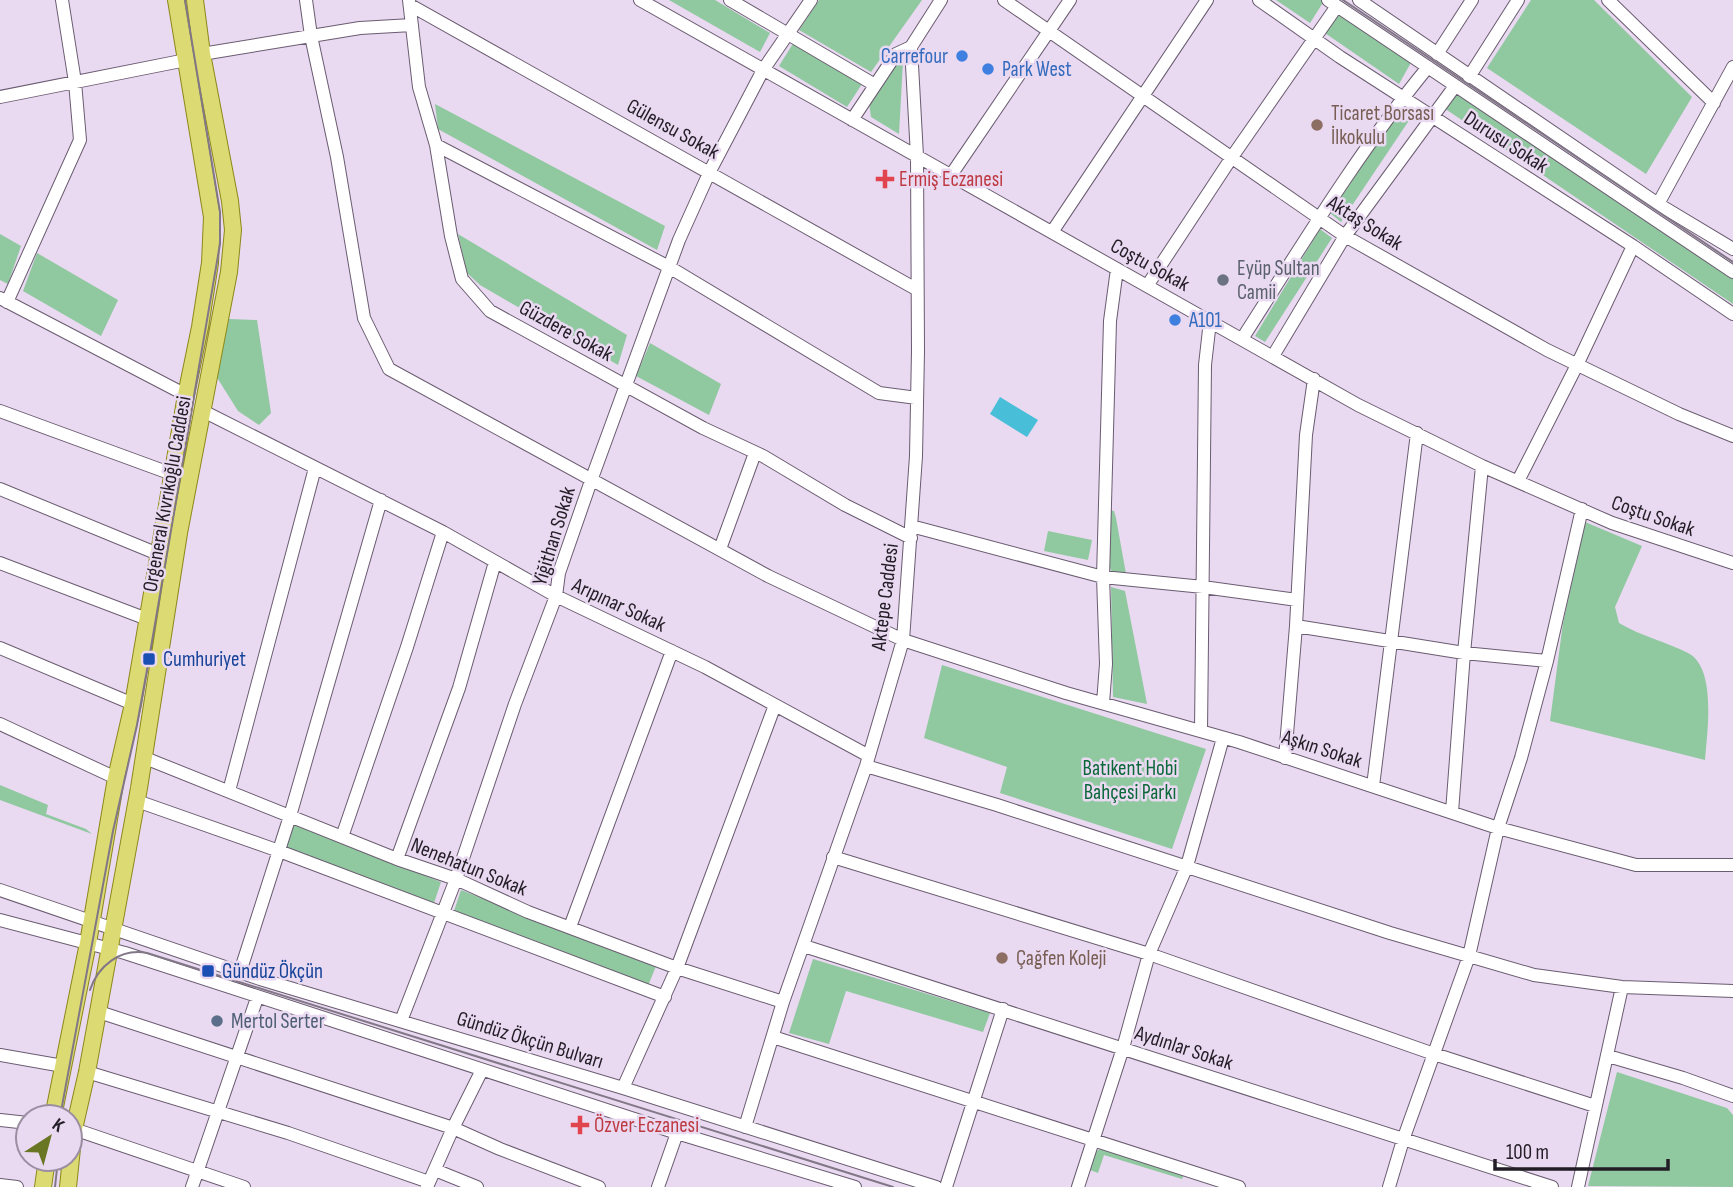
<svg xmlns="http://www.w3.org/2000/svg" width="1733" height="1187" viewBox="0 0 1733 1187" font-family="'Sofia Sans Condensed',sans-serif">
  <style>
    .green { fill: #90c8a0 }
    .water { fill: #49bed8 }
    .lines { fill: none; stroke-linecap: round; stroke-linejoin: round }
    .minor-casing { stroke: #6a5c70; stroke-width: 14 }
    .major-casing { stroke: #8c881a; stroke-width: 18 }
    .minor { stroke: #fff; stroke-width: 12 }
    .major { stroke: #dcda72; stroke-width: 16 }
    .tram { stroke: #817787; stroke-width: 2 }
    .shop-dot { fill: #3f7fe0; stroke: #e9d9f1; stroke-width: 2.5 }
    .education-dot { fill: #8d6e63; stroke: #e9d9f1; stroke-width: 2.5 }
    .health-dot { fill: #e0444e; stroke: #e9d9f1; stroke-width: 2.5 }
    .worship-dot { fill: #6b7280; stroke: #e9d9f1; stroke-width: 2.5 }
    .transit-dot { fill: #1a4fb4; stroke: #e9d9f1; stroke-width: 2.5 }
    .service-dot { fill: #5c6f8a; stroke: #e9d9f1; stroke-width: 2.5 }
    .labels { text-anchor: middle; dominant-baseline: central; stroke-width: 5; stroke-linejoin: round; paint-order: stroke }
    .shop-label { font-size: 21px; fill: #366cbe; stroke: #e9d9f1; text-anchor: start }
    .education-label { font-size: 21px; fill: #785e54; stroke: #e9d9f1; text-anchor: start }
    .street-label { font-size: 21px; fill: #231d26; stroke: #e9d9f1 }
    .health-label { font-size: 21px; fill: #be3a42; stroke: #e9d9f1; text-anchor: start }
    .worship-label { font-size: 21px; fill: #5b616d; stroke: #e9d9f1; text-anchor: start }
    .transit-label { font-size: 21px; fill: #164399; stroke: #e9d9f1; text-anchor: start }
    .park-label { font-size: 21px; fill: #0b6838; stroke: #e9d9f1 }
    .service-label { font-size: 21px; fill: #4e5e75; stroke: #e9d9f1; text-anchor: start }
  </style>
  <rect width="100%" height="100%" fill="#e9d9f1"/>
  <!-- green -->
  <path class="green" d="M669,0H715L770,33L760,52Z
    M819,0H922L871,72L799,30Z
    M1276,0H1322L1324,1L1310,23Z
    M1531,0H1594L1692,97L1646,174L1487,68Z
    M1337,10L1413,59L1399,84L1322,31Z
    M794,42L862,84L847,107L779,66Z
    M899,56L903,61L899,134L871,117L869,102Z
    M1456,89L1733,278V304L1444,108Z
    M435,104L665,226L657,250L438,129Z
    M1404,104L1414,113L1341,222L1330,213Z
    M1320,229L1332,238L1265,342L1255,336Z
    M0,234L21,246L8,284L0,280Z
    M458,234L627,335L618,365L480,285L467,273Z
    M37,253L118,300L101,336L23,291Z
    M229,319L257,320L271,413L259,425L238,411L216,376Z
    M650,343L721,384L709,415L636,376Z
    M1110,510L1114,511L1116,518L1126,574H1113L1110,568Z
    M1585,522L1642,546L1615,607L1619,623C1641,636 1666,642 1688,653C1717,668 1707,733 1705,760L1550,721L1563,623Z
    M1048,531L1092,540L1088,560L1044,551Z
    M1111,587L1125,591L1147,704L1113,697Z
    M942,665L1206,749L1172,849L1000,793L1007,767L924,738Z
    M0,785L48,805L46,814L86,829L92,834L0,800Z
    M293,823L441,882L434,903L284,847Z
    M461,890L656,966L648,986L454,911Z
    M813,959L990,1013L983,1032L846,991L829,1044L789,1033Z
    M1617,1072L1727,1108L1733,1115V1187L1588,1186Z
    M1103,1148L1184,1175L1182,1179L1104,1155L1098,1173L1090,1170L1096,1151Z"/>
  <!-- water -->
  <path class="water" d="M1000,397L1038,420L1027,437L990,414Z"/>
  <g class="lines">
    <defs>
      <path id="minor" d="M306,0L311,36L337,157L364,318L389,369L768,576L903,640L1066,693L1239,742L1498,828L1636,865H1733
        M409,0L419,87L436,145L451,236L462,279L490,311L703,428L763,456L845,505L911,538
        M640,0L1358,405L1482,466L1612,523L1733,563
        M730,0L875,85
        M1004,0L1345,236L1547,350L1679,414L1733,436
        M1259,0L1340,57L1633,246L1733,314
        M1328,0L1733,272
        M1359,0L1658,204L1733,249
        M1608,0L1714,103
        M410,5L916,289
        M911,47L941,0
        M202,54L360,28L412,25
        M1437,54L1472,0
        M1469,77L1518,0
        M0,97L186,60
        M852,120L896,54L911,47
        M436,145L669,267L879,393L917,398
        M951,175L1070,0
        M1658,204L1733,67
        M1052,232L1207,0
        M1147,286L1232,157L1337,6
        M0,298L186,395
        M7,302L80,140L75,82L62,0
        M1242,339C1301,247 1358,152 1428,67
        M1273,356L1345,236L1455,86
        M0,411L172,474
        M203,411L443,532L556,596L705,667L869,756
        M1518,481L1577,365L1633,246
        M0,489L158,554
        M911,526L1103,577L1203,587L1297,600
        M720,549L755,453
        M0,563L147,619
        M1296,626L1464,653L1547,661
        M0,648L133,704
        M1103,703L1106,664L1103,577L1110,321L1117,269
        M0,724L116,778
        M1201,731L1205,365L1210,321
        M145,758L397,859L456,879L528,912L677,968L783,1002
        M1285,758L1296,626L1306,435L1314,379
        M866,766L997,805L1390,933L1534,975L1622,987L1733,991
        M1373,786L1417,433
        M229,791L315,468
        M137,801L279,851L665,997
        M1452,812L1464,653L1482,466
        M342,837L407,647L443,532
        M833,857L1149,954L1434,1054L1595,1106
        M397,859L459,688L495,562
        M0,890L260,979L623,1088L936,1187
        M0,920L125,953L677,1133L855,1187
        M570,927L672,651
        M804,946L1552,1187
        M240,972L290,816L381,500
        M99,1012L453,1128L500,1149L599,1187
        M401,1021L456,879L515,704L556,596L559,573L592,478L679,240L710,171L763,70L811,0
        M773,1037L1239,1187
        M0,1055L63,1066
        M1608,1056L1683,1078L1733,1096
        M87,1072L288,1133L429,1182
        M623,1088L677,968L775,705
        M0,1120L28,1123
        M745,1127L783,1002L866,766L903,640L916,456L918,351L917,156L911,47
        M74,1129L244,1187
        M435,1170L477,1187
        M0,1185L17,1187
        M192,1187L257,998
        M427,1187L453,1128L482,1070
        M658,1187L677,1133
        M946,1187L1003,1009
        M1078,1187L1123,1048L1149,954L1187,866L1223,738
        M1389,1187L1403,1140L1469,956L1498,828L1521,758L1547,661L1582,509
        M1578,1187L1622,987"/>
      <path id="major" d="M53,1117L88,943L116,778L133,704L186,395L200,327L210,263L212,217L176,0
        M43,1187L47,1159
        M68,1187L74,1129L87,1072L139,788L179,533L229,272L233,230L230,201L202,54L195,0"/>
    </defs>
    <!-- minor casing -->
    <use href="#minor" class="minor-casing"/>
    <!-- major casing -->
    <use href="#major" class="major-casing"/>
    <!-- minor -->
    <use href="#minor" class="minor"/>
    <!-- major -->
    <use href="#major" class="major"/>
    <!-- tram -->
    <path class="tram" d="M1343,0L1733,262
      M90,990C98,966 120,948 147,953L893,1187
      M60,1117L113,831L137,725L149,659L220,244V212L185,0
      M55,1187L58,1159"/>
  </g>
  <!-- markers -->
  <g class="shop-dot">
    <circle cx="962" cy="56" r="7"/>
    <circle cx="988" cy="69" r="7"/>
    <circle cx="1175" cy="320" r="7"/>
  </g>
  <g class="education-dot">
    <circle cx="1317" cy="125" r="7"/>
    <circle cx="1002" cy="958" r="7"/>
  </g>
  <g class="health-dot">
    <path d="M881.5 168.5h7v7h7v7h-7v7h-7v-7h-7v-7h7z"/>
    <path d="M576.5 1114.5h7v7h7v7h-7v7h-7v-7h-7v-7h7z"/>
  </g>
  <circle class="worship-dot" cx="1223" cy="280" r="7"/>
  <g class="transit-dot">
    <rect x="142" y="652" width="14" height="14" rx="3.5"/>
    <rect x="201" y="964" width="14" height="14" rx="3.5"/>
  </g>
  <circle class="service-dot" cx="217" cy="1021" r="7"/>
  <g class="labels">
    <!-- shop labels -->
    <g class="shop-label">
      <text x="948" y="56" text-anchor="end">Carrefour</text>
      <text x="1002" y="69">Park West</text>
      <text x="1189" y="320">A101</text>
    </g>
    <!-- education labels -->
    <g class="education-label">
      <text x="1331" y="113">Ticaret Borsası<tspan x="1331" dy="24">İlkokulu</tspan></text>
      <text x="1016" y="958">Çağfen Koleji</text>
    </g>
    <!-- street labels -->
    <g class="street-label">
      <text transform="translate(673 129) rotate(29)">Gülensu Sokak</text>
      <text transform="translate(1506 142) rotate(33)">Durusu Sokak</text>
      <text transform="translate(1365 223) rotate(32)">Aktaş Sokak</text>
      <text transform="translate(1150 265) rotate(29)">Coştu Sokak</text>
      <text transform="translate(566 331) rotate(29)">Güzdere Sokak</text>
      <text transform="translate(167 494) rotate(-80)">Orgeneral Kıvrıkoğlu Caddesi</text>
      <text transform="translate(1653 516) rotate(19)">Coştu Sokak</text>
      <text transform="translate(554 536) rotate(-73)">Yiğithan Sokak</text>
      <text transform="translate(885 597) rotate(-83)">Aktepe Caddesi</text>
      <text transform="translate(619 605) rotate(25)">Arıpınar Sokak</text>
      <text transform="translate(1322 749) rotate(18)">Aşkın Sokak</text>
      <text transform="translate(469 867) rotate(22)">Nenehatun Sokak</text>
      <text transform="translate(530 1040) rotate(17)">Gündüz Ökçün Bulvarı</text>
      <text transform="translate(1184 1048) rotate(18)">Aydınlar Sokak</text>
    </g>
    <!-- health labels -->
    <g class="health-label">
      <text x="899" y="179">Ermiş Eczanesi</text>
      <text x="594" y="1125">Özver Eczanesi</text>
    </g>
    <!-- worship labels -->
    <g class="worship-label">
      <text x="1237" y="268">Eyüp Sultan<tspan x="1237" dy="24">Camii</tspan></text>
    </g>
    <!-- transit labels -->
    <g class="transit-label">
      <text x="163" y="659">Cumhuriyet</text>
      <text x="222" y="971">Gündüz Ökçün</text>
    </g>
    <!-- park labels -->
    <g class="park-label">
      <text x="1130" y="768">Batıkent Hobi<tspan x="1130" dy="24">Bahçesi Parkı</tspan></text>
    </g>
    <!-- service labels -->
    <g class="service-label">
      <text x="231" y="1021">Mertol Serter</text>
    </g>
  </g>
  <!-- north arrow -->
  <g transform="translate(49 1138) rotate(36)"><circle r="33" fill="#e9d9f1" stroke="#9a8ea0" stroke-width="2"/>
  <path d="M0-5L12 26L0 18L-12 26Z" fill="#697724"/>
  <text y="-10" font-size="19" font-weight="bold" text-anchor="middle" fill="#231d26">K</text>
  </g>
  <!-- scale -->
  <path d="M1495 1159v10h173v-10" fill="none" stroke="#231d26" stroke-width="3.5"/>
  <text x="1506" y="1159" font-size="21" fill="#231d26" stroke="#e9d9f1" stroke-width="5" paint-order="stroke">100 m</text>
</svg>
